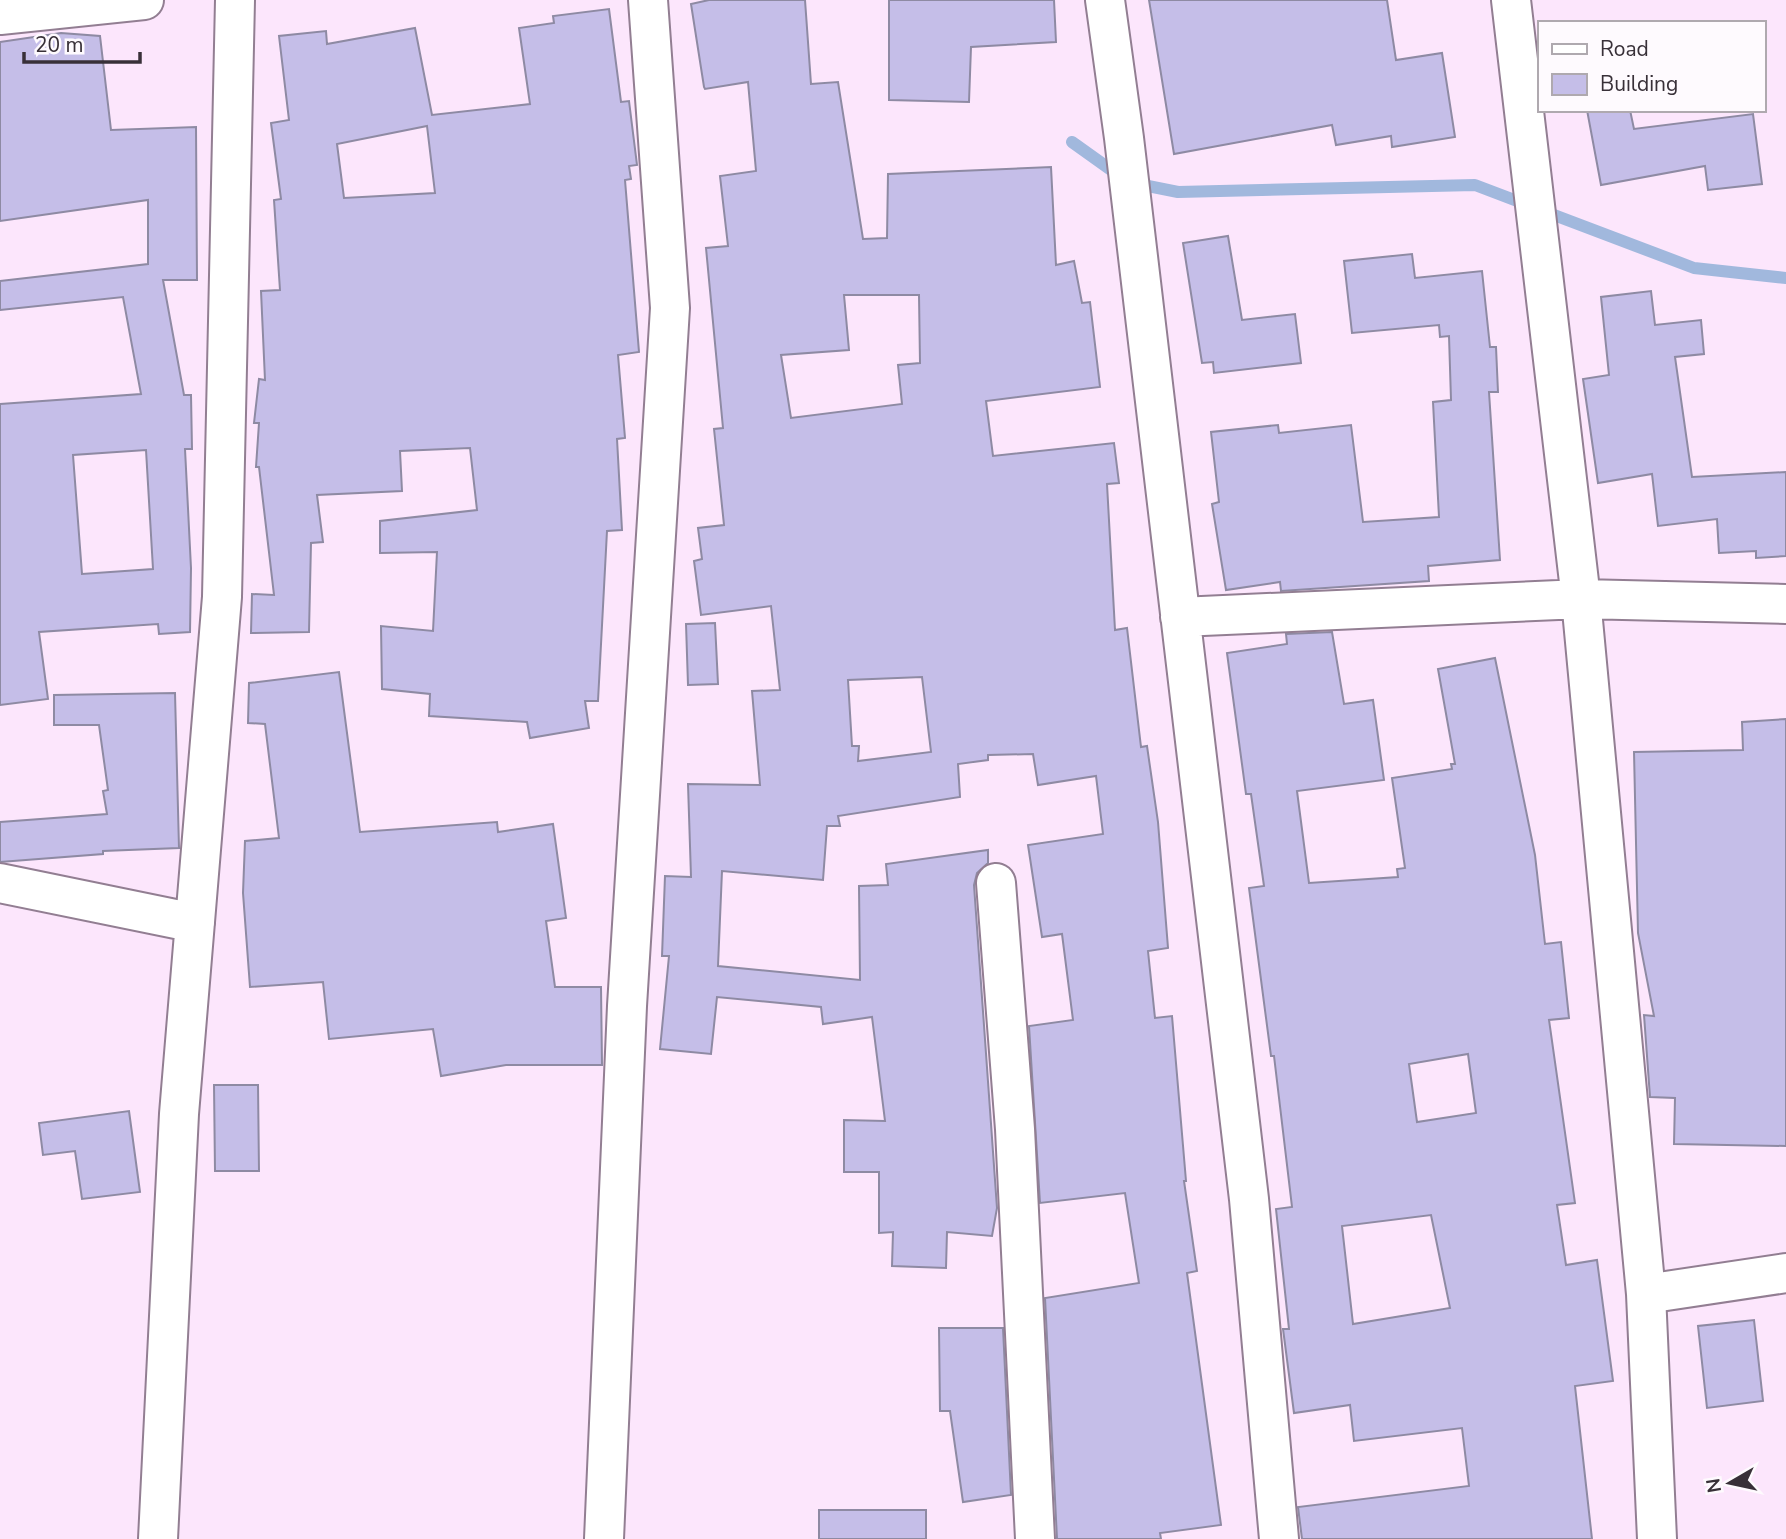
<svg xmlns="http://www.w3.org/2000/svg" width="1786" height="1539" viewBox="0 0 1786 1539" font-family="'Nunito Sans',sans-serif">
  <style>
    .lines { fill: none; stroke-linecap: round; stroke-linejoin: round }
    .stream { stroke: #a1b8dd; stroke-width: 12 }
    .building { fill: #c5bee8; stroke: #8e8aa3; stroke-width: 2; fill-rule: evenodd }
    .minor-casing { stroke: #927e92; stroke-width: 42 }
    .minor { stroke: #fff; stroke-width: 38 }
  </style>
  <rect width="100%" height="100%" fill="#fce6fc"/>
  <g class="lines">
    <!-- stream -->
    <path class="stream" d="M1072,142L1128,182L1178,192L1475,185L1694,268L1786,278"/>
  </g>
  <!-- building -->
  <path class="building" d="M709,0H805L811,84L838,82L863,239L887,238L888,174L1051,167L1056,265L1074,261L1082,303L1090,302L1100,387L986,401L993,456L1114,443L1119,483L1107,484L1115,630L1127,628L1141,747L1147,746L1158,822L1168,948L1148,951L1155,1018L1172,1016L1186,1181H1184L1197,1271L1187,1273L1221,1525L1160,1533L1161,1539H1057L1045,1298L1139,1283L1125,1193L1040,1203L1029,1026L1073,1020L1062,934L1042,937L1028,845L1103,834L1096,776L1038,785L1033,754L988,755V760L958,764L960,797L838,816L840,826H827L823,880L722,871L718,966L860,980L859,886L888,885L886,864L988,850V863L977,873L974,885L997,1208L992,1236L947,1232L946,1268L892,1266L893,1232L879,1233V1172H844V1120L885,1121L872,1017L823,1024L821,1007L717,997L711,1054L660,1049L669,956H662L665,876L691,877L688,784L760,785L752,691L780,690L771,606L701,615L694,561L702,559L698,528L724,525L714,429L723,428L706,248L728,246L720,176L756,171L748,82L705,89L704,87L691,4ZM844,295H919L920,363L898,365L902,404L791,418L781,355L849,350ZM922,677L931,752L858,761L859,746H852L848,680Z
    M889,0H1054L1056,42L971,47L969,102L889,100Z
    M1149,0H1387L1396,60L1442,53L1455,137L1392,147L1391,136L1336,145L1332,125L1174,154Z
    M609,9L621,102L629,101L637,165L629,166L631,179L625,180L639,352L618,355L625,438L617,439L622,530L607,531L598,701H585L589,728L530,738L527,722L429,716L430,694L382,689L381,626L433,631L437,552L380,553V521L477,510L470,448L400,451L402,491L317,495L323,542L311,543L309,632L251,633L252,594L274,595L259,467H256L259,423H254L259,379L265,380L261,291L280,290L274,200L281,199L271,123L289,120L279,36L326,31L327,44L415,28L432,115L530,104L519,28L554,23L553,16ZM427,126L435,193L344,198L337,144Z
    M61,33L100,36L111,130L196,127L197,280H163L184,395H191L192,449H185L191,568L190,632L159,634L158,624L39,632L48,699L0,705V404L141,394L123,297L0,310V281L148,264V200L0,221V42ZM146,450L153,569L82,574L73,455Z
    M1587,110H1630L1634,129L1753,114L1762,184L1708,190L1705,166L1601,185Z
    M1228,236L1242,320L1295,314L1301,363L1214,373L1213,362L1202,363L1183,243Z
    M1412,254L1415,278L1482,271L1490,347H1496L1498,392H1489L1500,560L1428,566L1429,581L1281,591L1280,582L1226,590L1212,504L1219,502L1211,432L1278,425L1279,433L1351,425L1363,522L1439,517L1433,402L1451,400L1449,336L1440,337L1439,325L1352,333L1344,261Z
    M1651,291L1655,325L1701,320L1704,354L1675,357L1692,477L1786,472V556L1756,558V551L1719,553L1717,519L1658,526L1652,474L1598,483L1583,379L1609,375L1601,297Z
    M715,623L718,684L688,685L686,624Z
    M1332,632L1344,704L1373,700L1384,780L1297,791L1309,883L1398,877L1397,869L1405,868L1392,778L1452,769L1451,764H1455L1438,669L1495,658L1535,855L1545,944L1561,942L1569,1018L1549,1020L1575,1203L1557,1205L1566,1265L1597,1260L1613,1381L1575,1386L1592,1539H1302L1298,1507L1469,1486L1462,1428L1354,1441L1350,1405L1294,1413L1283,1329H1289L1276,1209L1292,1207L1274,1056H1271L1249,888L1264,886L1251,794H1246L1227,653L1287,644L1286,634ZM1468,1054L1476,1113L1417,1122L1409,1064ZM1431,1215L1450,1308L1353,1324L1342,1226Z
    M339,672L360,832L497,822L498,832L553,824L566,918L546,921L555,987H601L602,1065H506L441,1076L433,1029L329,1039L323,982L250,987L243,893L245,841L279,838L265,724L248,723L249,683Z
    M175,693L179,848L103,851V854L0,862V822L107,814L103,791L108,790L99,725H54V695Z
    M1786,719V1146L1674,1144L1675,1098L1650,1097L1644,1015L1654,1016L1638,933L1634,752L1743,750L1742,722Z
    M214,1085H258L259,1171H215Z
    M129,1111L140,1192L82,1199L75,1151L43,1155L39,1123Z
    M1754,1320L1763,1401L1707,1408L1698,1326Z
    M939,1328H1003L1011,1495L963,1502L950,1411H940Z
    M819,1510H926V1539H819Z"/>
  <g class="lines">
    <defs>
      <path id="minor" d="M1105,0L1124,138L1249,1199L1279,1539
        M1511,0L1581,599L1646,1294L1657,1539
        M0,15L144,0
        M1180,617L1581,599L1786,604
        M0,883L195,923
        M996,883L1015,1129L1035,1539
        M1646,1294L1786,1273
        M158,1539L179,1114L222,597L235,0
        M604,1539L627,1006L670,308L648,0"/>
    </defs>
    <!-- minor casing -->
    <use href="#minor" class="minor-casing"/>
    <!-- minor -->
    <use href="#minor" class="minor"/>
  </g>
  <!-- legend -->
  <rect x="1538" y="21" width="228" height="91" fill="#fefafe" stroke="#afa9af" stroke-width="2"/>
  <rect x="1552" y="44" width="35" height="10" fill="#ffffff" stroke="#afa9af" stroke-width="2"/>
  <text x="1600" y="56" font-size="21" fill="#383038">Road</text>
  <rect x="1552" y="74" width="35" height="21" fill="#c5bee8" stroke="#afa9af" stroke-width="2"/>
  <text x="1600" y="91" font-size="21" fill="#383038">Building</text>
  <!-- north arrow -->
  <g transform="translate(1730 1483) rotate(261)" stroke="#fefafe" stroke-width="5" paint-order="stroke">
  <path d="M0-5L12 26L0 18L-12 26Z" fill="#383038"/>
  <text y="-10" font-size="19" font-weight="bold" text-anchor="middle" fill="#383038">N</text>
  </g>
  <!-- scale -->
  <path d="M24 52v10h116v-10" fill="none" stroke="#383038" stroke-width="3.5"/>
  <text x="35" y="52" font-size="21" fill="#383038" stroke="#fefafe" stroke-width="5" paint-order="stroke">20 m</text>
</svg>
